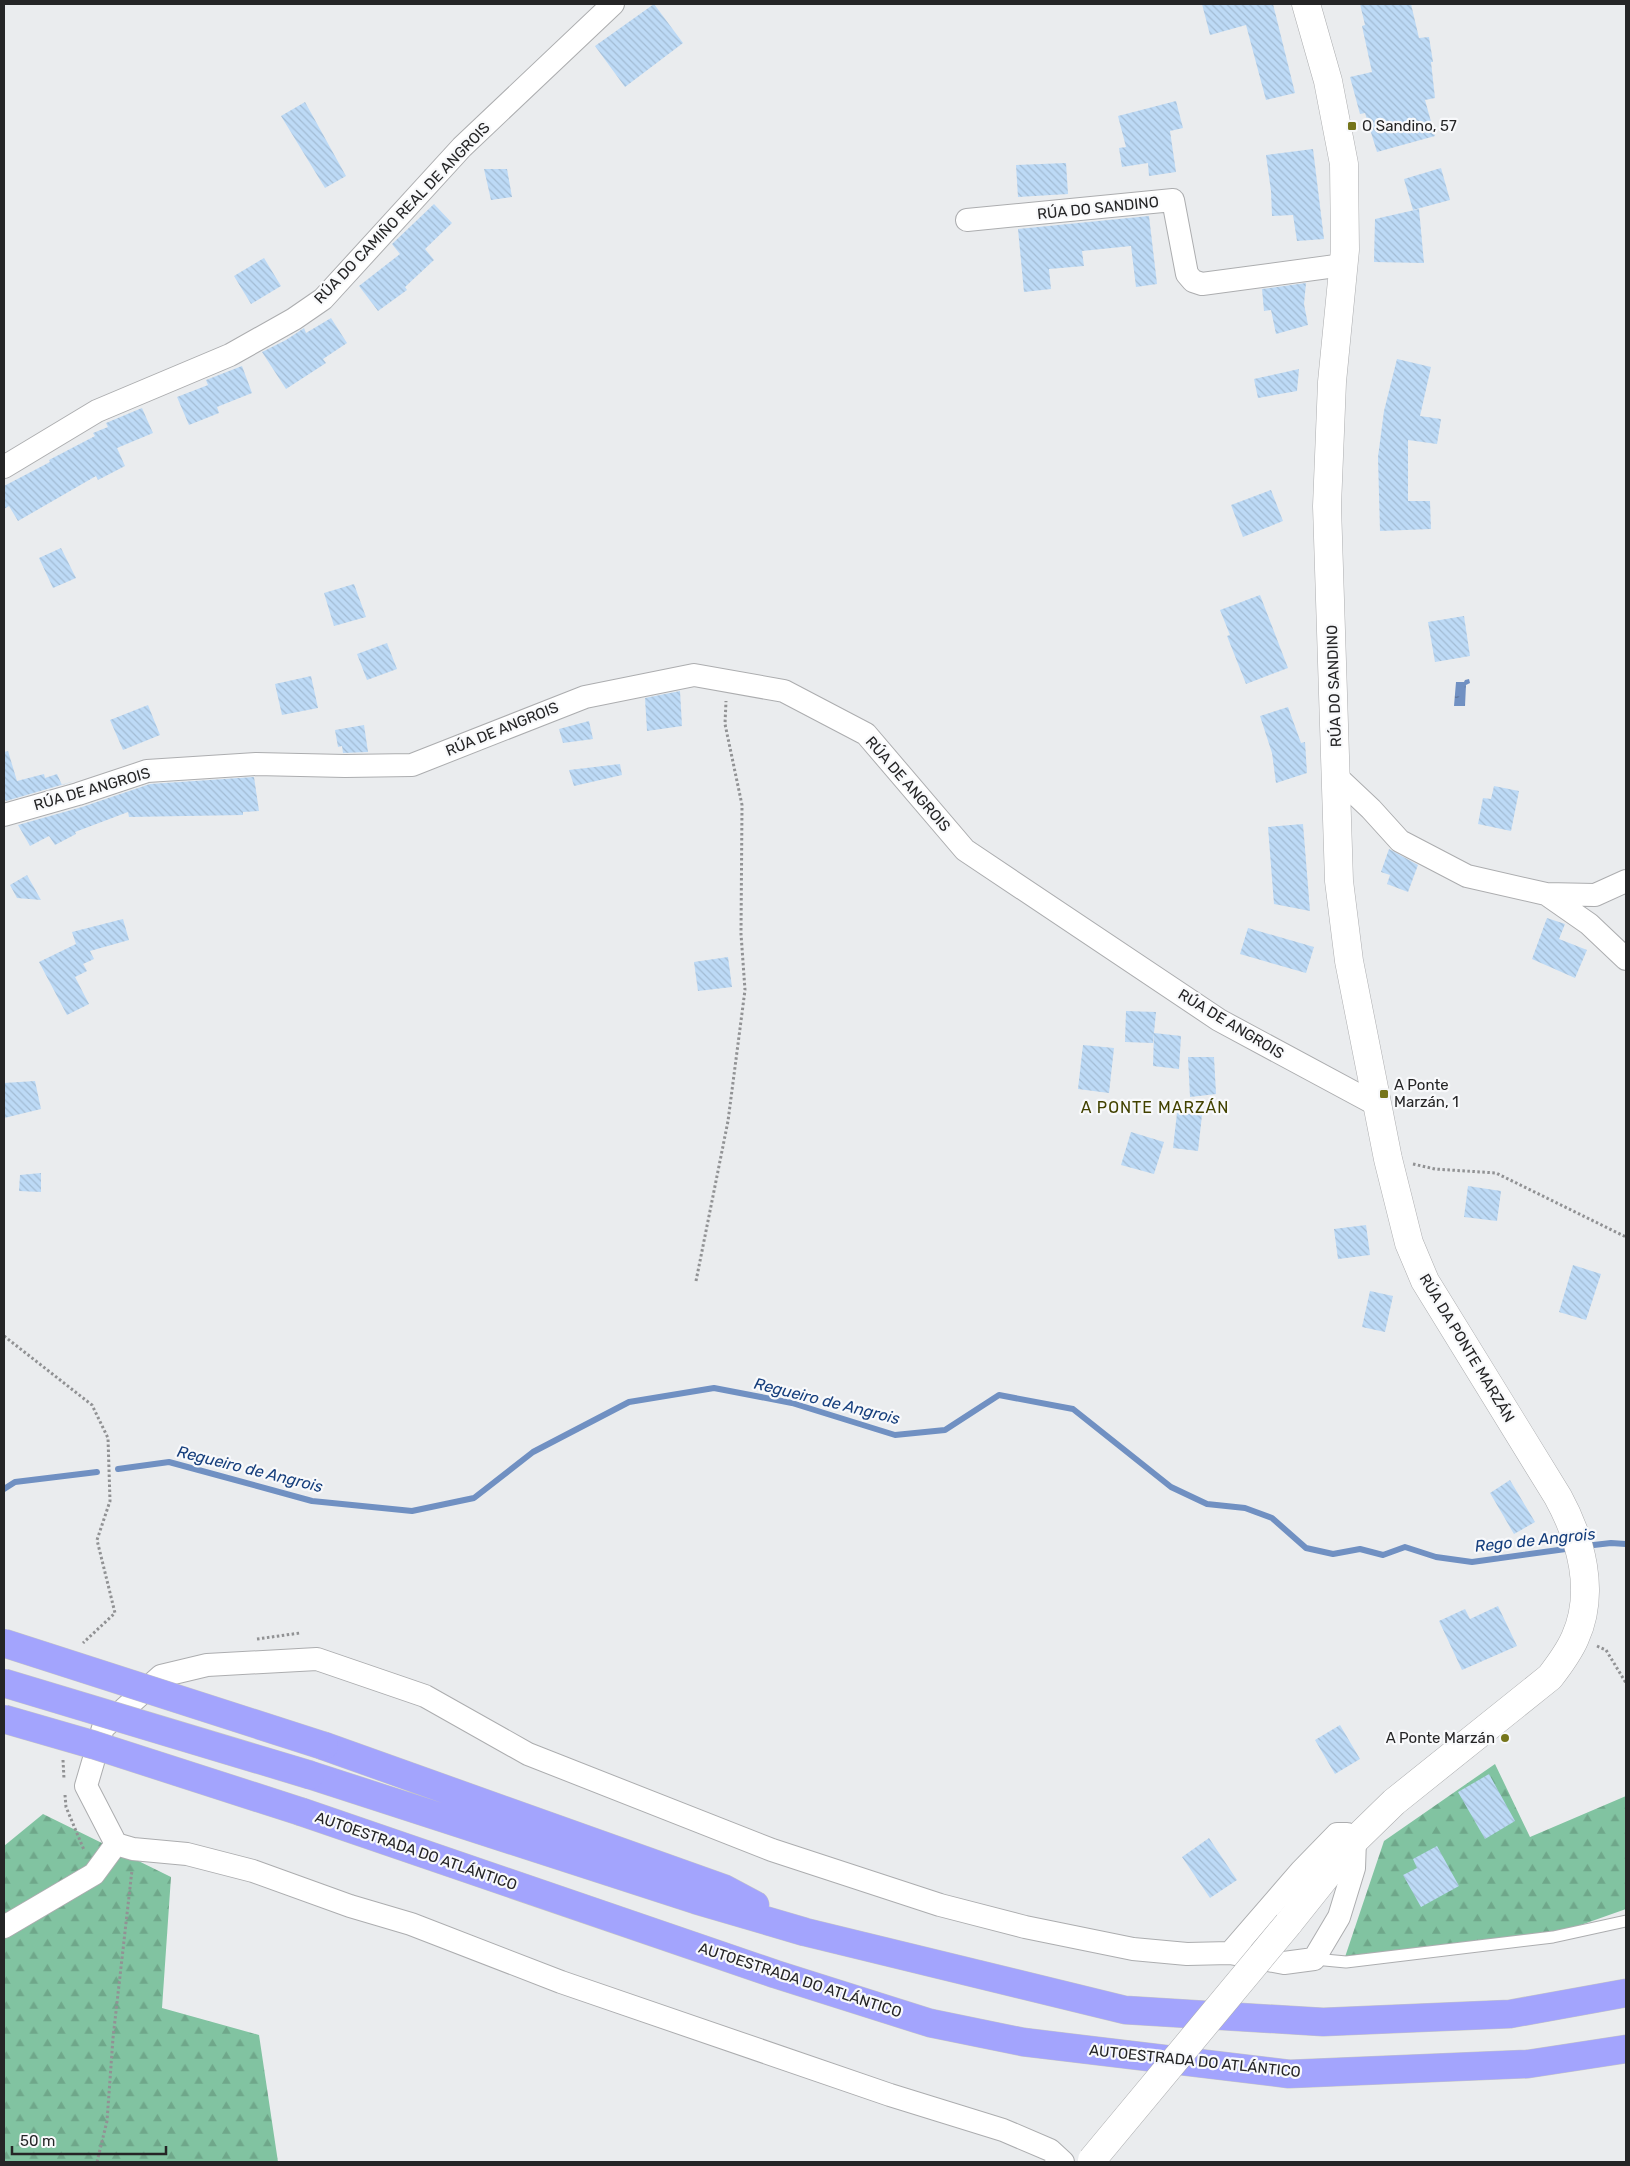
<svg xmlns="http://www.w3.org/2000/svg" width="1630" height="2166" viewBox="0 0 1630 2166" font-family="Rubik,sans-serif">
  <style>
    .forest { fill: url(#forest-firs) }
    .water { fill: url(#water-ripples) }
    .lines { fill: none; stroke-linecap: round; stroke-linejoin: round }
    .stream { stroke: #7090c2; stroke-width: 6 }
    .building { fill: url(#building-back-hatch) }
    .service-casing { stroke: #acadaf; stroke-width: 13 }
    .minor-casing { stroke: #acadaf; stroke-width: 24 }
    .tertiary-casing { stroke: #acadaf; stroke-width: 29 }
    .motorway-casing { stroke: #c6c6c7; stroke-width: 29 }
    .path { stroke: #919294; stroke-width: 3; stroke-dasharray: 2.5 2.5; stroke-linecap: butt }
    .service { stroke: #fff; stroke-width: 11 }
    .minor { stroke: #fff; stroke-width: 22 }
    .tertiary { stroke: #fff; stroke-width: 28 }
    .motorway { stroke: #a3a4fd; stroke-width: 28 }
    .tertiary-bridge-casing { stroke: #acadaf; stroke-width: 29; stroke-linecap: butt }
    .motorway-bridge-casing { stroke: #c6c6c7; stroke-width: 29; stroke-linecap: butt }
    .tertiary-bridge { stroke: #fff; stroke-width: 28 }
    .motorway-bridge { stroke: #a3a4fd; stroke-width: 28 }
    .poi-dot { fill: #75751b; stroke: #f8f9fb; stroke-width: 2 }
    .labels { text-anchor: middle; dominant-baseline: central; stroke-width: 4.5; stroke-linejoin: round; paint-order: stroke }
    .poi-label { font-size: 15px; fill: #252526; stroke: #f8f9fb; text-anchor: start }
    .street-label { font-size: 15px; fill: #252526; stroke: #f8f9fb }
    .neighbourhood-label { font-size: 16px; letter-spacing: 1px; fill: #424200; stroke: #f8f9fb }
    .water-label { font-size: 16px; font-style: italic; fill: #153e7c; stroke: #f8f9fb }
  </style>
  <defs>
    <pattern id="forest-firs" width="22" height="20" patternUnits="userSpaceOnUse" patternTransform="scale(1.25)"><rect width="22" height="20" fill="#81c3a1"/><path d="M5 1l3.5 6h-7zM16 11l3.5 6h-7z" fill="#6fa78a"/></pattern>
    <pattern id="water-ripples" width="26" height="14" patternUnits="userSpaceOnUse" patternTransform="scale(1.25)"><rect width="26" height="14" fill="#7090c2"/><path d="M2 4q2-2 4 0t4 0M15 11q2-2 4 0t4 0" fill="none" stroke="#5c759d"/></pattern>
    <pattern id="building-back-hatch" width="6" height="6" patternUnits="userSpaceOnUse" patternTransform="scale(1.25)"><rect width="6" height="6" fill="#bddaf6"/><path d="M-1 5l2 2M0 0l6 6M5-1l2 2" fill="none" stroke="#a2bbd3"/></pattern>
  </defs>
  <rect width="100%" height="100%" fill="#eaecee"/>
  <!-- forest -->
  <path class="forest" d="M1495,1764L1530,1837L1626,1796V1909L1561,1932L1345,1957L1384,1841Z
    M43,1814L171,1877L162,2008L259,2035L278,2162H4V1846Z"/>
  <!-- water -->
  <path class="water" d="M1469,679L1470,683L1466,685L1465,706H1454L1456,682H1464L1465,680Z"/>
  <g class="lines">
    <!-- stream -->
    <path class="stream" d="M118,1469L169,1462L312,1501L412,1511L474,1498L533,1452L629,1402L714,1388L792,1403L895,1435L945,1430L999,1395L1073,1409L1171,1487L1207,1504L1245,1508L1272,1518L1306,1548L1333,1554L1360,1549L1383,1555L1405,1547L1436,1557L1472,1562L1573,1548
      M4,1489L15,1482L97,1472
      M1585,1546L1611,1543L1626,1544"/>
  </g>
  <!-- building -->
  <path class="building" d="M654,4L683,43L625,87L595,46Z
    M1202,4H1273L1295,93L1266,100L1246,25L1210,35Z
    M1360,4H1411L1419,38L1429,37L1433,62H1431L1435,98L1425,100L1435,136L1377,152L1365,113L1360,114L1350,77L1372,72L1362,26L1365,25Z
    M1176,101L1183,128L1170,131L1176,172L1149,176L1148,163L1122,167L1119,148L1126,147L1118,116Z
    M305,102L346,176L325,188L281,116Z
    M1313,149L1324,239L1297,241L1293,215L1272,216L1271,191L1266,155Z
    M1066,163L1068,194L1018,197L1016,165Z
    M1441,168L1450,200L1413,210L1404,179Z
    M484,169H507L512,197L491,200Z
    M434,204L452,223L425,249L434,260L405,287L407,290L378,311L359,286L400,254L392,244Z
    M1419,209L1424,263L1374,262L1375,219Z
    M1149,216L1157,284L1136,287L1131,246L1082,251L1084,266L1049,269L1051,289L1024,292L1018,229Z
    M264,258L281,286L251,304L234,276Z
    M1306,283L1304,304L1308,325L1276,334L1271,310L1264,311L1262,289Z
    M331,318L347,343L323,359L326,363L286,389L262,352L286,340L304,328L306,333Z
    M1397,359L1431,367L1420,416L1441,419L1437,444L1408,440V501H1430L1431,529L1380,531L1378,457L1384,411Z
    M242,366L252,393L217,407L219,413L189,425L177,397L208,385L206,380Z
    M1299,369L1297,391L1258,398L1254,379Z
    M142,408L153,433L117,448L125,466L98,480L96,476L18,521L9,506L4,509V486L50,462L49,460L95,436L93,433L108,427L106,423Z
    M1271,490L1283,521L1243,537L1231,505Z
    M61,548L76,578L53,588L39,558Z
    M354,584L366,617L334,626L324,593Z
    M1260,595L1288,668L1246,684L1227,636L1230,635L1220,610Z
    M1464,616L1470,656L1435,662L1428,622Z
    M387,643L397,669L367,680L357,654Z
    M311,676L318,708L282,715L275,684Z
    M680,691L682,726L647,731L645,698Z
    M148,705L160,735L123,750L110,720Z
    M1288,707L1301,743L1305,742L1307,773L1276,783L1272,753L1260,716Z
    M589,721L593,739L563,743L559,729Z
    M364,725L368,752L343,753L342,746L338,747L335,730Z
    M8,751L17,781L44,774L45,778L57,774L62,785L78,780L6,801L4,798V752Z
    M620,764L622,775L574,786L569,770Z
    M254,777L259,811L243,812V815L129,817L128,812L75,832L76,834L55,845L49,836L30,846L18,825L82,807L150,784Z
    M1494,786L1519,791L1511,831L1478,824L1483,798L1491,799Z
    M1303,824L1310,911L1274,904L1268,827Z
    M1389,849L1418,865L1408,892L1387,884L1390,875L1381,872Z
    M27,875L41,900L17,898L10,885Z
    M1547,918L1565,924L1559,939L1587,950L1575,978L1532,959Z
    M123,919L129,940L90,951L94,959L83,964L87,971L75,977L89,1004L67,1015L39,962L76,944L72,932Z
    M1248,928L1314,947L1306,973L1240,954Z
    M728,957L732,987L698,991L694,962Z
    M1126,1011L1156,1012L1153,1043L1125,1042Z
    M1154,1033L1181,1036L1179,1069L1153,1066Z
    M1083,1045L1114,1048L1109,1093L1078,1089Z
    M1188,1057H1214L1216,1094L1190,1097Z
    M35,1081L41,1109L4,1118V1083Z
    M1177,1113L1202,1115L1198,1151L1173,1148Z
    M1131,1132L1164,1142L1154,1174L1121,1165Z
    M41,1173V1192L19,1191L20,1175Z
    M1468,1186L1501,1191L1497,1221L1464,1217Z
    M1366,1225L1370,1255L1338,1259L1334,1229Z
    M1573,1265L1601,1274L1586,1320L1559,1312Z
    M1370,1291L1393,1296L1385,1332L1362,1327Z
    M1510,1480L1535,1522L1514,1534L1490,1493Z
    M1498,1606L1517,1646L1462,1670L1439,1621L1465,1609L1470,1619Z
    M1340,1725L1360,1759L1335,1774L1315,1740Z
    M1489,1774L1515,1821L1485,1839L1458,1792Z
    M1209,1838L1237,1880L1210,1898L1182,1857Z
    M1437,1846L1459,1886L1421,1907L1403,1875L1417,1868L1413,1859Z"/>
  <g class="lines">
    <defs>
      <path id="service" d="M1314,1959L1346,1962L1553,1937L1626,1921"/>
      <path id="minor" d="M967,220L1173,200L1187,274L1193,281L1202,284L1343,265
        M4,467L97,411L230,355L294,319L323,299L462,147L613,4
        M1337,777L1371,809L1400,841L1467,876L1546,894L1595,895L1626,881
        M4,815L78,794L147,771L256,764L345,766L412,765L585,697L694,675L784,691L866,734L965,850L1219,1020L1377,1105
        M1546,894L1589,924L1626,959
        M4,1927L94,1874L116,1844
        M1063,2162L1050,2150L1003,2130L890,2095L561,1982L411,1924L350,1906L253,1871L187,1854L133,1849L116,1844L86,1786L103,1728L161,1676L207,1665L317,1659L425,1696L528,1754L772,1850L940,1905L1025,1927L1133,1949L1187,1954L1230,1953L1284,1963L1314,1959L1339,1917L1354,1868L1355,1840L1347,1834H1337L1301,1871L1230,1953"/>
      <path id="tertiary" d="M1288,1924L1355,1840L1394,1802L1550,1677C1560,1664 1569,1652 1575,1638C1596,1592 1581,1539 1558,1497L1425,1281L1409,1243L1388,1159L1349,961L1339,881L1327,506L1332,382L1345,250L1344,164L1328,81L1306,4"/>
      <path id="motorway" d="M324,1746L725,1889L755,1905
        M310,1775L696,1900L805,1932L1125,2010L1323,2022L1510,2014L1626,1993
        M302,1812L775,1974L930,2023L1023,2042L1289,2074L1528,2064L1626,2049"/>
    </defs>
    <!-- service casing -->
    <use href="#service" class="service-casing"/>
    <!-- minor casing -->
    <use href="#minor" class="minor-casing"/>
    <!-- tertiary casing -->
    <use href="#tertiary" class="tertiary-casing"/>
    <!-- motorway casing -->
    <use href="#motorway" class="motorway-casing"/>
    <!-- path -->
    <path class="path" d="M1413,1164L1435,1169L1496,1173L1626,1237
      M696,1281L728,1121L745,990L741,934L742,805L725,724L726,701
      M4,1336L92,1405L108,1438L110,1501L97,1540L115,1613L83,1643
      M257,1639L300,1633
      M1597,1646L1606,1650L1626,1683
      M63,1760L64,1779
      M65,1795L66,1807L84,1850
      M97,2162L107,2121L113,2038L132,1870"/>
    <!-- service -->
    <use href="#service" class="service"/>
    <!-- minor -->
    <use href="#minor" class="minor"/>
    <!-- tertiary -->
    <use href="#tertiary" class="tertiary"/>
    <!-- motorway -->
    <use href="#motorway" class="motorway"/>
    <defs>
      <path id="tertiary-bridge" d="M1092,2160L1288,1924"/>
      <path id="motorway-bridge" d="M4,1643L324,1746
        M4,1683L310,1775
        M4,1719L94,1745L302,1812"/>
    </defs>
    <!-- tertiary-bridge casing -->
    <use href="#tertiary-bridge" class="tertiary-bridge-casing"/>
    <!-- motorway-bridge casing -->
    <use href="#motorway-bridge" class="motorway-bridge-casing"/>
    <!-- tertiary-bridge -->
    <use href="#tertiary-bridge" class="tertiary-bridge"/>
    <!-- motorway-bridge -->
    <use href="#motorway-bridge" class="motorway-bridge"/>
  </g>
  <!-- markers -->
  <g class="poi-dot">
    <rect x="1347" y="121" width="10" height="10" rx="2.5"/>
    <rect x="1379" y="1089" width="10" height="10" rx="2.5"/>
    <circle cx="1505" cy="1738" r="5"/>
  </g>
  <g class="labels">
    <!-- poi labels -->
    <g class="poi-label">
      <text x="1362" y="126">O Sandino, 57</text>
      <text x="1394" y="1085">A Ponte<tspan x="1394" dy="17">Marzán, 1</tspan></text>
      <text x="1495" y="1738" text-anchor="end">A Ponte Marzán</text>
    </g>
    <!-- street labels -->
    <g class="street-label">
      <text transform="translate(1098 208) rotate(-6)">RÚA DO SANDINO</text>
      <text transform="translate(402 213) rotate(-46)">RÚA DO CAMIÑO REAL DE ANGROIS</text>
      <text transform="translate(1334 686) rotate(-92)">RÚA DO SANDINO</text>
      <text transform="translate(502 729) rotate(-22)">RÚA DE ANGROIS</text>
      <text transform="translate(908 784) rotate(49)">RÚA DE ANGROIS</text>
      <text transform="translate(92 789) rotate(-16)">RÚA DE ANGROIS</text>
      <text transform="translate(1231 1024) rotate(31)">RÚA DE ANGROIS</text>
      <text transform="translate(1467 1348) rotate(59)">RÚA DA PONTE MARZÁN</text>
      <text transform="translate(416 1851) rotate(19)">AUTOESTRADA DO ATLÁNTICO</text>
      <text transform="translate(800 1980) rotate(18)">AUTOESTRADA DO ATLÁNTICO</text>
      <text transform="translate(1195 2061) rotate(6)">AUTOESTRADA DO ATLÁNTICO</text>
    </g>
    <!-- neighbourhood labels -->
    <g class="neighbourhood-label">
      <text x="1155" y="1107">A PONTE MARZÁN</text>
    </g>
    <!-- water labels -->
    <g class="water-label">
      <text transform="translate(827 1401) rotate(14)">Regueiro de Angrois</text>
      <text transform="translate(250 1469) rotate(14)">Regueiro de Angrois</text>
      <text transform="translate(1535 1540) rotate(-6)">Rego de Angrois</text>
    </g>
  </g>
  <!-- border -->
  <rect width="1630" height="2166" fill="none" stroke="#252526" stroke-width="10"/>
  <!-- scale -->
  <path d="M12 2146v8h154v-8" fill="none" stroke="#252526" stroke-width="2.5"/>
  <text x="20" y="2146" font-size="15" fill="#252526" stroke="#f8f9fb" stroke-width="4" paint-order="stroke">50 m</text>
</svg>
